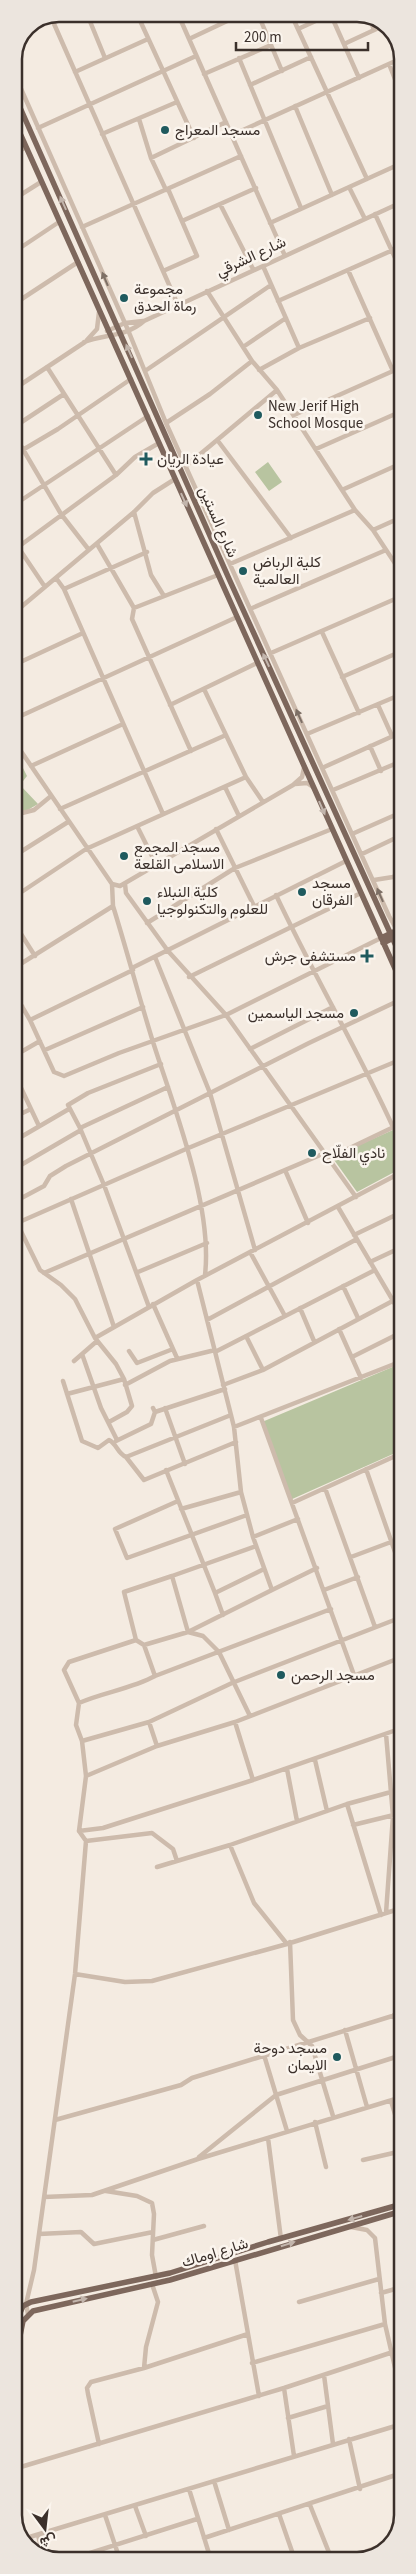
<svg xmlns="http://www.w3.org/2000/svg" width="416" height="2574" viewBox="0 0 416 2574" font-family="'Source Sans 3',Vazirmatn,sans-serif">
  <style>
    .green { fill: #b8c4a0 }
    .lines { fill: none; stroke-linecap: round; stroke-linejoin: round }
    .minor { stroke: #cdbbac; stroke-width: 4.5 }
    .major { stroke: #7d675c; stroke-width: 5.5 }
    .oneway { fill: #c2b5ac }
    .oneway2 { fill: #7d6f65 }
    .poi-dot { fill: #1f5a5e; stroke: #fbf5ee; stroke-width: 2 }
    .labels { text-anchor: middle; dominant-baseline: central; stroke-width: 5; stroke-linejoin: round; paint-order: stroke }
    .poi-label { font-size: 15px; fill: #3b302b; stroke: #fbf5ee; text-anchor: start }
    .street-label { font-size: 15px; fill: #3b302b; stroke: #fbf5ee }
    .rim { fill: none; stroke: #3b302b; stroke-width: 2.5 }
  </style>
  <rect width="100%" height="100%" fill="#f4ebe1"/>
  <!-- green -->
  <path class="green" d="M268,462L282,482L269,491L255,472Z
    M21,764L27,776L20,785L38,804L14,818V766Z
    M402,1126V1168L357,1192L332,1157Z
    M402,1363V1450L290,1500L262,1422Z"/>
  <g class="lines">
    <!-- minor -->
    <path class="minor" d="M87,14L105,58
      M137,14L194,138
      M178,14L285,256
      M258,14L282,71
      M291,14L367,179
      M331,15L359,78
      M51,17L178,305
      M369,17L374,30
      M89,19L101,14
      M298,29L331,14
      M189,39L242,14
      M344,44L385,25
      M239,58L301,208
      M389,64L402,97
      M75,72L148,39
      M14,73L128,330L166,423L389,916L402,939
      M204,74L271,45
      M250,85L311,57
      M295,106L332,195
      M139,119L151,158L166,190
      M38,128L196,56
      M102,134L177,102
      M232,135L402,58
      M14,154L26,147
      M151,158L226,122
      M349,187L365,219
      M14,199L41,182
      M220,204L253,269
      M375,214L402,273
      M182,221L256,188
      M270,223L402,163
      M82,227L241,156
      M14,252L59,222
      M263,266L299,348
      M348,270L393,371
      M163,271L197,256L168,189
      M207,291L252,361L277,390L355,510L373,530L402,574
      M278,301L402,246
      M14,304L78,262
      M107,331L125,323L143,321
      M87,340L97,329L99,312
      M84,342C105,334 126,337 144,321L402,202
      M243,347L286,318
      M47,367L116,475
      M259,370L299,348L370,318
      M145,371L271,285
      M14,389L85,342
      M294,415L402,367
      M166,423L210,394L252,361
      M14,427L64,394
      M14,434L61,514L89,550
      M218,441L291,538
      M316,449L402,411
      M14,455L58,429L131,379
      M186,466L277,390
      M344,489L402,463
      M14,505L148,416
      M134,512L151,575L164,596
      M373,530L402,517
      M14,541L45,587
      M97,544L134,608L132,619L191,751
      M14,550L116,475L135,457L159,443
      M230,564L355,510
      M56,578L64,589L163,814
      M64,589L147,552
      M134,608L218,575
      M250,609L386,550
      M14,613L134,512L153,493L175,479
      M322,632L359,713
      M271,653L402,596
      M14,665L83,633
      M342,677L402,651
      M204,689L246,777L263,802
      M170,705L257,663
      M378,705L392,736
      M14,719L237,617
      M307,734L402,694
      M14,741L112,884L120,886L293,785L302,777L304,768
      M370,746L381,771
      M31,766L123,724
      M322,768L402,732
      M295,784L307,783L313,787
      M225,787L239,816
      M333,790L402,761
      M60,809L226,735
      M14,815L34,810L51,796
      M137,826L156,864
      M216,829L254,906
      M352,834L402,812
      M362,854L402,835
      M14,856L68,822
      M374,880L393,877L402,872
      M112,884L113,906C127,951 139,997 153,1042C174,1108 213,1206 205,1275
      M125,884L126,893L168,951L226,1015L356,1197
      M276,895C313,974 357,1048 393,1127
      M14,897L86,849L246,777
      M14,923L35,956
      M147,923L235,868L332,829
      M155,957L210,1093L255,1250
      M14,968L113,906
      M132,968L346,861
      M189,977L361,893
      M14,993L30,1020L54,1072L64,1076L119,1053L226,1015L381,938
      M14,1014L22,1006
      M30,1020L133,970
      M250,1049L333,1007
      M45,1050L143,1007
      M14,1056L40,1041
      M14,1073L39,1126
      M14,1099L24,1094
      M14,1117L31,1109
      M80,1128L168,1087
      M14,1141L69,1109
      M329,1158L402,1123
      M14,1169L81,1130
      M285,1170L308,1223
      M71,1199L114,1327
      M14,1202L44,1186L50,1176L66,1166L309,1043L402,999
      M338,1207L402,1316
      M14,1217L40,1270L61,1285L75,1299L95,1338L116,1364L124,1379L132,1406L127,1412L109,1422
      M17,1223L186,1149L402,1059
      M354,1235L402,1212
      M250,1252L285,1316
      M370,1262L402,1247
      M138,1272L207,1243
      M44,1273L325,1153
      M197,1280L234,1427L241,1492L253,1537L272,1590L317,1568
      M343,1286L358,1318
      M153,1304L177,1358
      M149,1307L104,1185L80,1128L68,1105L88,1093L161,1064
      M300,1308L314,1341
      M207,1320L357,1239
      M339,1329L361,1378
      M246,1336L263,1370
      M95,1338L197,1280L402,1172
      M129,1351L137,1363L173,1349
      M215,1352L375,1270
      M82,1354L101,1408L117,1440
      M352,1357L402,1332
      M74,1361L97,1341
      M63,1381L82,1441L98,1448L109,1440C117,1444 117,1453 126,1457
      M125,1385L170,1361L215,1350
      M223,1385L263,1370L402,1296
      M67,1394L124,1379
      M153,1408L155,1412L225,1389
      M165,1408L185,1464
      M231,1415L126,1457L144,1480L236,1442
      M261,1418L354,1675
      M234,1427L402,1361
      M116,1441L151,1424L155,1412
      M366,1469L402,1572
      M166,1470L215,1593L264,1569
      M325,1488L375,1627
      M178,1501L115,1529L127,1558L247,1515
      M292,1503L402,1453
      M181,1509L241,1492
      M253,1537L298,1519
      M351,1557L391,1542
      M324,1590L358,1577
      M215,1593L223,1615
      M144,1645L188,1632L272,1590
      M155,1676L144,1645L136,1640L124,1592L172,1576
      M79,1703L64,1670L69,1662L136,1640
      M250,1716L219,1652L203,1636L188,1632L172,1576L256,1546
      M149,1722L157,1746
      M235,1722L253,1780
      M386,1734L393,1816L386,1913
      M82,1741L149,1722L232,1683L402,1617
      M397,1747H402
      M315,1760L327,1811
      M287,1769L297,1821
      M86,1776L82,1741L76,1725L79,1703C104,1692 131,1689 155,1676L331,1609
      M347,1804L402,1789
      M353,1825L402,1813
      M79,1831L86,1776L157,1746L235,1722L402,1657
      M86,1841L152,1833L173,1849L177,1861
      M230,1845L254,1903L287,1944
      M157,1867L230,1845L347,1804L381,1915
      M290,1942L293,2020L300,2035L312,2046L333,2116
      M75,1974L125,1982L152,1981L287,1944L402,1908
      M394,2015L402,2044
      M345,2030L367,2107
      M264,2055L287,2131
      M391,2101L402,2137
      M55,2120L181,2085L192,2078L402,2013
      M315,2122L326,2167
      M268,2138L281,2239
      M199,2157L276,2095L402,2055
      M363,2160L402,2151
      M106,2191L137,2196L152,2203L154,2214L152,2255L156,2277
      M44,2197L92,2195L198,2159L402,2097
      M351,2227L367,2230L375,2238L385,2324L402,2398
      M39,2234L81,2232L94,2244L153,2232
      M153,2240L204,2226
      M235,2260L259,2396
      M381,2293L402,2287
      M299,2302L379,2279
      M28,2314L26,2304L34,2270L75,1974L86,1841L79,1831L103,1828L253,1780L402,1728
      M252,2363L385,2324
      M144,2368L146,2347L158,2302L152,2284
      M324,2375L333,2444
      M284,2388L294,2456
      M288,2418L328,2406
      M349,2439L360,2489
      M99,2444L88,2394L87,2388L91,2382L144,2368L248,2334
      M14,2469L284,2388L402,2349
      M214,2481L229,2530
      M189,2489L211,2560
      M310,2505L332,2560
      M135,2506L146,2536
      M279,2514L295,2560
      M105,2515L120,2560
      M38,2535L43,2555
      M204,2538L402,2473
      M23,2539L402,2424
      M68,2560L197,2519
      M342,2560L392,2542"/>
    <!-- major -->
    <path class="major" d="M14,94L230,581L402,959
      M14,120L402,984
      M381,938L402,928
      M383,943L402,934
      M14,2327L23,2306L31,2302L170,2273L268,2242L402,2204
      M14,2366L23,2321L33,2311L170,2280L402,2211"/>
  </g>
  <!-- one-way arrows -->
  <defs><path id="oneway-solid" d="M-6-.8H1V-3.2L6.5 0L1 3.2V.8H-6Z" transform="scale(1.25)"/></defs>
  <g class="oneway">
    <use href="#oneway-solid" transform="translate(63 203) rotate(-114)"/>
    <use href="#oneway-solid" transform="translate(129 351) rotate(-114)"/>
    <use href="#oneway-solid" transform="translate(184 500) rotate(66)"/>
    <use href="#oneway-solid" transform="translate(266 660) rotate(-115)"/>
    <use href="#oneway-solid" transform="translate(322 808) rotate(66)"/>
    <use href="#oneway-solid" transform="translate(355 2218) rotate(164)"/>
    <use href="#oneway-solid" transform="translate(288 2244) rotate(-17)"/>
    <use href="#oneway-solid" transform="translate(80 2300) rotate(-13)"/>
  </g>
  <g class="oneway2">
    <use href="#oneway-solid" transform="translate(105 279) rotate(-113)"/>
    <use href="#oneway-solid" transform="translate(299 716) rotate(-114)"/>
    <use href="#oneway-solid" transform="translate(380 895) rotate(-114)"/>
  </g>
  <!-- markers -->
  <g class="poi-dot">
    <circle cx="165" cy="130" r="5"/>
    <circle cx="124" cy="298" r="5"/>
    <circle cx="258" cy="415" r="5"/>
    <path d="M143.5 451.5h5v5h5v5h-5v5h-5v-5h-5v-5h5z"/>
    <circle cx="243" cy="571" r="5"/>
    <circle cx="124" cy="856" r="5"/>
    <circle cx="302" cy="892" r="5"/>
    <circle cx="147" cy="901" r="5"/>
    <path d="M364.5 948.5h5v5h5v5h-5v5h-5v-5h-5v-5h5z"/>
    <circle cx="354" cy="1013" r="5"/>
    <circle cx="312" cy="1153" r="5"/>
    <circle cx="281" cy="1675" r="5"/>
    <circle cx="337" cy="2057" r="5"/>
  </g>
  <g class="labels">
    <!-- poi labels -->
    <g class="poi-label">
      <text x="175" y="130">مسجد المعراج</text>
      <text x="134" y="289">مجموعة<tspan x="134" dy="17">رماة الحدق</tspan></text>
      <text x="268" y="406">New Jerif High<tspan x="268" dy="17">School Mosque</tspan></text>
      <text x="157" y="459">عيادة الريان</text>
      <text x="253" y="562">كلية الرباض<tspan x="253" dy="17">العالمية</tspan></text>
      <text x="134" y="847">مسجد المجمع<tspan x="134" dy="17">الاسلامى القلعة</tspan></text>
      <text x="312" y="883">مسجد<tspan x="312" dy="17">الفرقان</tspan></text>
      <text x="157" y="892">كلية النبلاء<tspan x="157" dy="17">للعلوم والتكنولوجيا</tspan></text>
      <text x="356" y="956" text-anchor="end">مستشفى جرش</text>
      <text x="344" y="1013" text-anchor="end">مسجد الياسمين</text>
      <text x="322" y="1153">نادي الفلّاح</text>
      <text x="291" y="1675">مسجد الرحمن</text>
      <text x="327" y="2048" text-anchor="end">مسجد دوحة<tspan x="327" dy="17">الايمان</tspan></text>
    </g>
    <!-- street labels -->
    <g class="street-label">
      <text transform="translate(251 257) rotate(-25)">شارع الشرقي</text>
      <text transform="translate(218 522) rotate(66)">شارع الستين</text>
      <text transform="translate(215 2253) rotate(-17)">شارع اوماك</text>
    </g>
  </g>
  <!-- crop -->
  <path d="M0 0H416V2574H0ZM59 22H357A37 37 0 0 1 394 59V2515A37 37 0 0 1 357 2552H59A37 37 0 0 1 22 2515V59A37 37 0 0 1 59 22Z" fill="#ece5de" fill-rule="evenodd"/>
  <path class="rim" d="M59 22H357A37 37 0 0 1 394 59V2515A37 37 0 0 1 357 2552H59A37 37 0 0 1 22 2515V59A37 37 0 0 1 59 22Z"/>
  <!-- north arrow -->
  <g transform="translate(45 2529) rotate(165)" stroke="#fbf5ee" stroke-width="4" paint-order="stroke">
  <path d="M0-4L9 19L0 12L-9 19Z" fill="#3b302b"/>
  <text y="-8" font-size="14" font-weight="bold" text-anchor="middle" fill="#3b302b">ش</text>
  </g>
  <!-- scale -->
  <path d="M236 42v8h132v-8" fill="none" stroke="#3b302b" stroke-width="2.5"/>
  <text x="244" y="42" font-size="15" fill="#3b302b" stroke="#fbf5ee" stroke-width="4" paint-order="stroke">200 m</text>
</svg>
